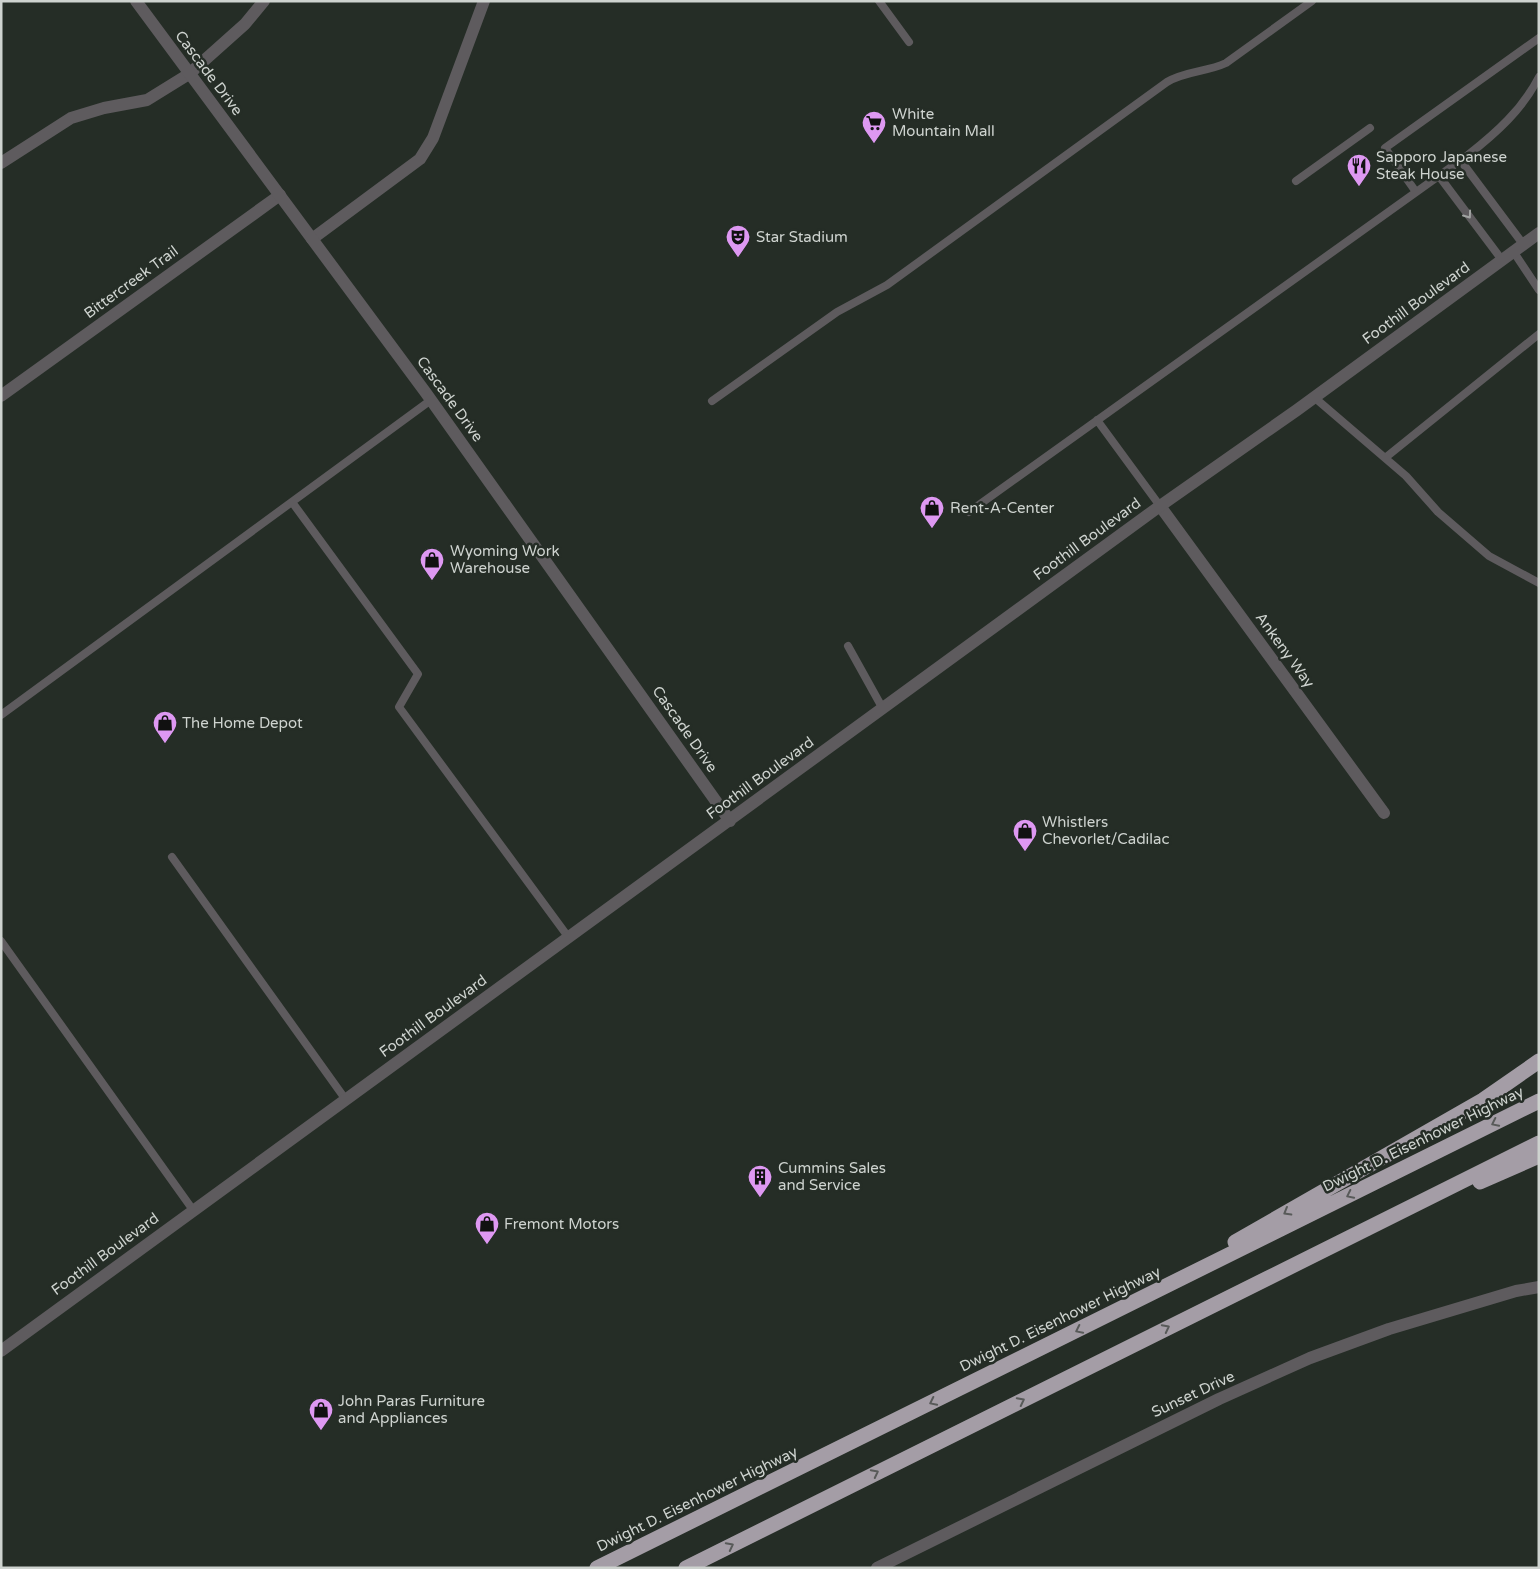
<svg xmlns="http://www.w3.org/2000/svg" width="1540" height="1569" viewBox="0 0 1540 1569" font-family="'Varela Round',sans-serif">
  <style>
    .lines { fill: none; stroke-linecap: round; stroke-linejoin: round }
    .service { stroke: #5e5b5e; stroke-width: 8 }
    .minor { stroke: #5e5b5e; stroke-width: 12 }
    .tertiary { stroke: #5e5b5e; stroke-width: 12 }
    .motorway { stroke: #a49da6; stroke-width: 15 }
    .oneway { stroke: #a1a3a2 }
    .oneway2 { stroke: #585a59 }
    .labels { text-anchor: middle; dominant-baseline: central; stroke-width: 5; stroke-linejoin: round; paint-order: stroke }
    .street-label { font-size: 15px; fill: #ced3cf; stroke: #252d26 }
    .poi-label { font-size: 15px; fill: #ced3cf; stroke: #252d26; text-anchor: start }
  </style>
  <rect width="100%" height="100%" fill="#252d26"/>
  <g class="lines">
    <!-- service -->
    <path class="service" d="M879,1L909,42
      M1461,161L1523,244
      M1439,176L1502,260
      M1296,181L1370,128
      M1416,192L1385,148L1539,38
      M1513,251L1539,290
      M1315,398L1406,476L1438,512L1489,556L1539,583
      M712,401L837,312L887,285L1167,82C1185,71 1207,72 1226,63L1312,1
      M1097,420L1160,506
      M1385,458L1539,334
      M292,502L418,674L399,707L569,938
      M969,512L1468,155C1496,133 1522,110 1539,77
      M848,646L883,709
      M1,715L431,400
      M172,857L346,1100
      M1,941L193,1210"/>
    <!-- minor -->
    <path class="minor" d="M1,163L71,118L104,108L147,100L189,74L245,24L264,1
      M312,239L420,159L433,138L484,1
      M1,396L280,195
      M1160,506L1384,813"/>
    <!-- tertiary -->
    <path class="tertiary" d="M136,1L426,393L730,821
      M1,1351L1160,506L1297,410L1539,233
      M877,1568L1219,1399L1310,1358L1389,1329L1516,1291L1539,1287"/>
    <!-- motorway -->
    <path class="motorway" d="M1480,1182L1539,1156
      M1235,1242L1483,1100L1539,1061
      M597,1568L1539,1101
      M686,1568L1539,1143"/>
  </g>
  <!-- one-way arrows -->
  <defs><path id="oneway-chevron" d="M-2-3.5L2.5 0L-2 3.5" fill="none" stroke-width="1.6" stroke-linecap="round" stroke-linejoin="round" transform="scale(1.25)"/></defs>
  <use class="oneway" href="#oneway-chevron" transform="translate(1468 215) rotate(54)"/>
  <g class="oneway2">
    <use href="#oneway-chevron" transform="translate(1495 1123) rotate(154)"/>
    <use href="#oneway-chevron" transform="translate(1350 1195) rotate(154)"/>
    <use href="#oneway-chevron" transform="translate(1287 1212) rotate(150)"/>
    <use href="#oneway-chevron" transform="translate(1166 1328) rotate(-27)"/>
    <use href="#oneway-chevron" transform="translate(1079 1330) rotate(154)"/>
    <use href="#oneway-chevron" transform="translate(1021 1401) rotate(-27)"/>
    <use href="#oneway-chevron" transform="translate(933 1402) rotate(154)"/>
    <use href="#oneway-chevron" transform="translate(875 1473) rotate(-27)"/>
    <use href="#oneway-chevron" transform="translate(730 1546) rotate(-27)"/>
  </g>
  <!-- icons -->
  <defs>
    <symbol id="supermarket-pin" viewBox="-11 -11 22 30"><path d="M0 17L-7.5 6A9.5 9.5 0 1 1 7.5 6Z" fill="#de98f2" stroke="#252d26"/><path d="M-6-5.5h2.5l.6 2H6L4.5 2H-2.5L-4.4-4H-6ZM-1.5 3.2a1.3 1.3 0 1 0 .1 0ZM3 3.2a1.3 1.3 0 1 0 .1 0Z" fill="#111"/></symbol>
    <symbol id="restaurant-pin" viewBox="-11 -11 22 30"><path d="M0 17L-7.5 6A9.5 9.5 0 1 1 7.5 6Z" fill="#de98f2" stroke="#252d26"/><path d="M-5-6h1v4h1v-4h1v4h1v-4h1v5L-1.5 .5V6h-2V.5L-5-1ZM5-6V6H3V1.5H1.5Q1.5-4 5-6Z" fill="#111"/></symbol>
    <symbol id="theatre-pin" viewBox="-11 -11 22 30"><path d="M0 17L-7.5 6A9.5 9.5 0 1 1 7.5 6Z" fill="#de98f2" stroke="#252d26"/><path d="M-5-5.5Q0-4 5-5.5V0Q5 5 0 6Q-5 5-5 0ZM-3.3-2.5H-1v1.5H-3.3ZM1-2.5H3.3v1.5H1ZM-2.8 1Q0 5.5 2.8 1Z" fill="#111"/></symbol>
    <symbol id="shop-pin" viewBox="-11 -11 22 30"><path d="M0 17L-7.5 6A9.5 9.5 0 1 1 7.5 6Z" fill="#de98f2" stroke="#252d26"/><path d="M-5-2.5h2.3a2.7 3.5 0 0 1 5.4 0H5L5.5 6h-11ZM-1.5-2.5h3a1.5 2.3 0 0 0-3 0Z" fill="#111"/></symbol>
    <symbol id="building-pin" viewBox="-11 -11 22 30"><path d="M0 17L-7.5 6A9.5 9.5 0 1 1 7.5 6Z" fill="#de98f2" stroke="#252d26"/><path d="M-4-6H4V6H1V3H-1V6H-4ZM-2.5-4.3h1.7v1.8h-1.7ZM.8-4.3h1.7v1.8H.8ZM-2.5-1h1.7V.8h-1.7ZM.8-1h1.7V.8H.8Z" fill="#111"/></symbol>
  </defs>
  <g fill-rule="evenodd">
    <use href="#supermarket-pin" x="860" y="109" width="28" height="38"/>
    <use href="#restaurant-pin" x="1345" y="152" width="28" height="38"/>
    <use href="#theatre-pin" x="724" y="223" width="28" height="38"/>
    <use href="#shop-pin" x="918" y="494" width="28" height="38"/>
    <use href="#shop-pin" x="418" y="546" width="28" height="38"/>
    <use href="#shop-pin" x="151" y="709" width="28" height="38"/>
    <use href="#shop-pin" x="1011" y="817" width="28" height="38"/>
    <use href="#building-pin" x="746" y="1163" width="28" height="38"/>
    <use href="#shop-pin" x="473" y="1210" width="28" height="38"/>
    <use href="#shop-pin" x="307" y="1396" width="28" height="38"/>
  </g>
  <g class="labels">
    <!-- street labels -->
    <g class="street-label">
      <text transform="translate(209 73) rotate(53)">Cascade Drive</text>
      <text transform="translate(131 282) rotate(-36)">Bittercreek Trail</text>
      <text transform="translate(1416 303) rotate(-36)">Foothill Boulevard</text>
      <text transform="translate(450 399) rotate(54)">Cascade Drive</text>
      <text transform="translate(1087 539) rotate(-36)">Foothill Boulevard</text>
      <text transform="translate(1285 650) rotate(54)">Ankeny Way</text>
      <text transform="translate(685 729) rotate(55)">Cascade Drive</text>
      <text transform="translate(760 778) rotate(-36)">Foothill Boulevard</text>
      <text transform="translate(433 1016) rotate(-36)">Foothill Boulevard</text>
      <text transform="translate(1423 1139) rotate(-26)">Dwight D. Eisenhower Highway</text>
      <text transform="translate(105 1254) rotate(-36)">Foothill Boulevard</text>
      <text transform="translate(1060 1319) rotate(-26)">Dwight D. Eisenhower Highway</text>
      <text transform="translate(1193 1394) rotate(-25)">Sunset Drive</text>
      <text transform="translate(697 1499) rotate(-26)">Dwight D. Eisenhower Highway</text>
    </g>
    <!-- poi labels -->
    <g class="poi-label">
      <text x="892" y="114">White<tspan x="892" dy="17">Mountain Mall</tspan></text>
      <text x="1376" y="157">Sapporo Japanese<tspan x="1376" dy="17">Steak House</tspan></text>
      <text x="756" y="237">Star Stadium</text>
      <text x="950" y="508">Rent-A-Center</text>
      <text x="450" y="551">Wyoming Work<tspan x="450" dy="17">Warehouse</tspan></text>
      <text x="182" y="723">The Home Depot</text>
      <text x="1042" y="822">Whistlers<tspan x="1042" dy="17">Chevorlet/Cadilac</tspan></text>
      <text x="778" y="1168">Cummins Sales<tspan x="778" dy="17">and Service</tspan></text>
      <text x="504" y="1224">Fremont Motors</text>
      <text x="338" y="1401">John Paras Furniture<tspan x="338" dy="17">and Appliances</tspan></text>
    </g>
  </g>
  <!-- border -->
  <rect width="1540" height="1569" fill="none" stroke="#ced3cf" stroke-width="5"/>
</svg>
